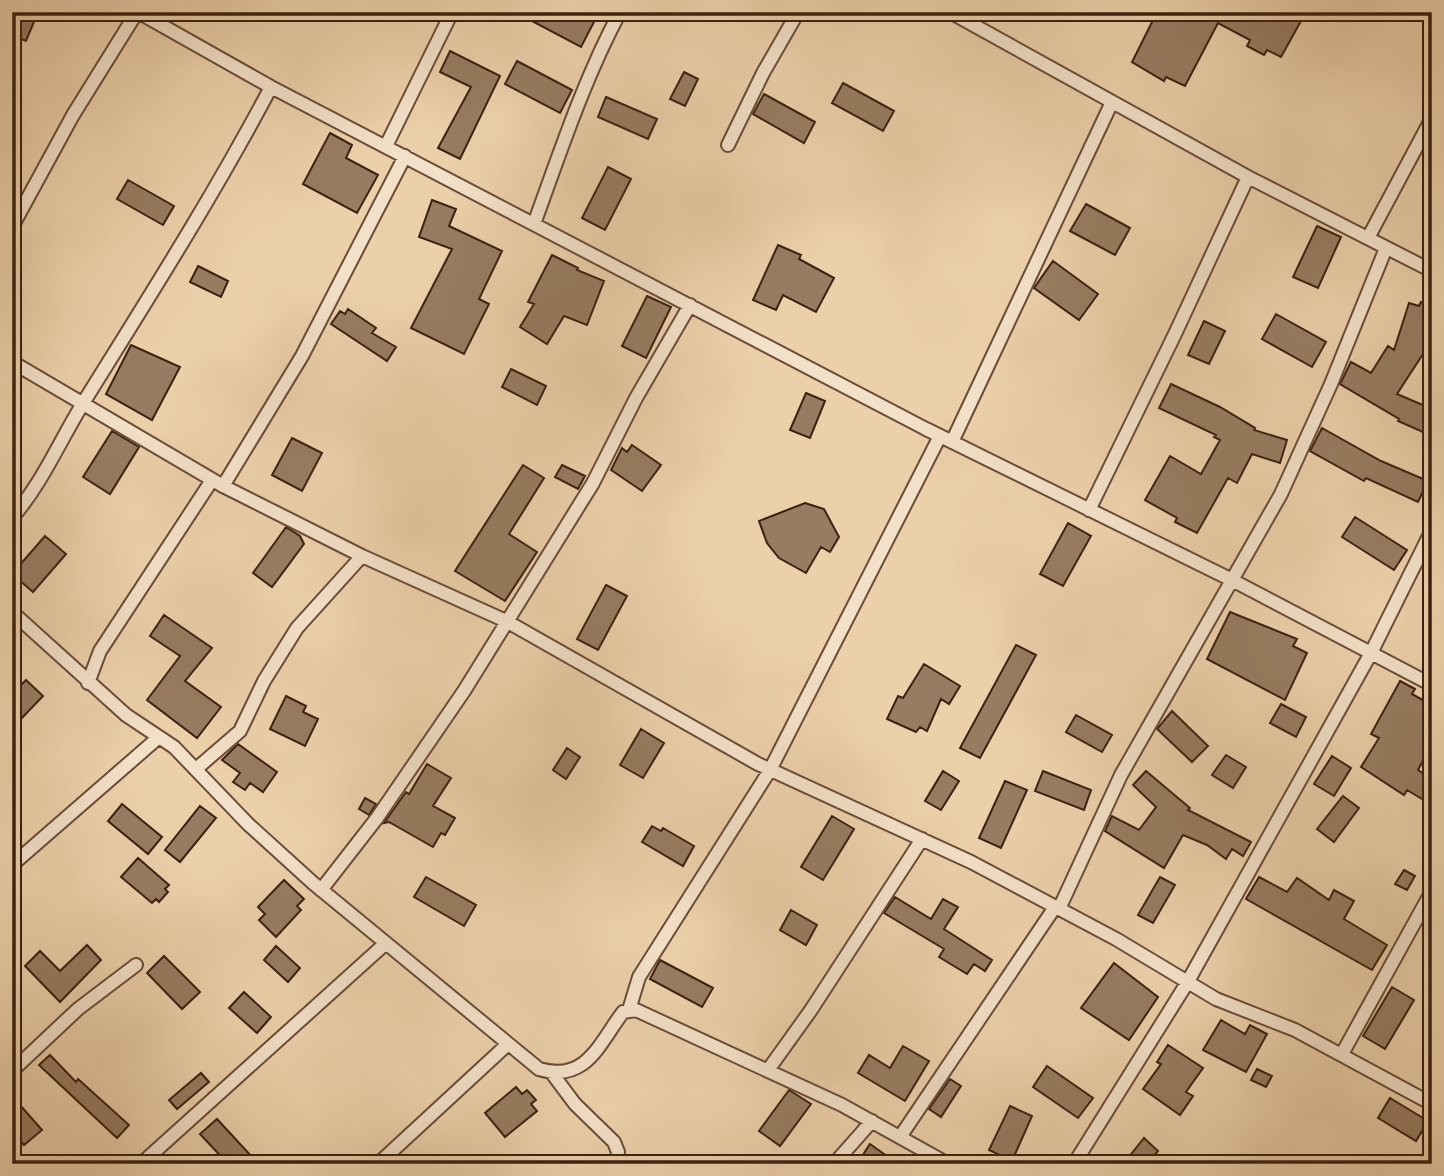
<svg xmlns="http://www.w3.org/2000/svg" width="1444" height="1176" viewBox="0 0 1444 1176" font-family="'Gentium Book Plus',serif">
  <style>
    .building { fill: #987c61; stroke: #3d2012; stroke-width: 2 }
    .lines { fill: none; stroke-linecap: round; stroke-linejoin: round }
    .minor-casing { stroke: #694c38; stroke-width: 16 }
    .minor { stroke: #f3e0c8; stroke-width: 12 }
  </style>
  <rect width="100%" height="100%" fill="#ecd0aa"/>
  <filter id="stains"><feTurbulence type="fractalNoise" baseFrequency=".00286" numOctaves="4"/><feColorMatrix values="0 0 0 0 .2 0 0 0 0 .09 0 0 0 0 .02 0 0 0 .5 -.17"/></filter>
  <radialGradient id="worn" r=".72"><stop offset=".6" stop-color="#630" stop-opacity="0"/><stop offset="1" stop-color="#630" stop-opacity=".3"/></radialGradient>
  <!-- building -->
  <path class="building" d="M12,12H25L36,17L26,41L12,35Z
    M515,12H575L594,22L581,47Z
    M1157,12H1306L1281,57L1267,50L1264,55L1247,46L1250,40L1218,23L1185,86L1166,77L1164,81L1132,62Z
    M450,51L500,76L460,159L438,148L471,87L440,72Z
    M517,61L572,90L560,113L505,84Z
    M684,72L698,79L685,106L670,99Z
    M843,83L894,111L883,131L832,103Z
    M764,94L815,122L804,143L753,114Z
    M606,97L657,119L648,139L598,117Z
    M330,133L352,145L346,158L378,175L357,213L303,184Z
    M608,167L631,179L605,230L582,218Z
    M128,180L174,206L163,225L117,199Z
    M432,200L456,209L449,226L502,251L479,299L489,304L464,354L411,328L452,249L419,237Z
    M1086,204L1130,228L1115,255L1070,231Z
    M1317,226L1341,237L1318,288L1293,277Z
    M778,245L801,255L799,259L834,278L816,312L783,295L776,310L753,300Z
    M552,255L578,268L577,270L604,281L587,325L564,316L547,344L520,327L534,304L528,302Z
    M1053,261L1098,294L1079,320L1034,288Z
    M198,266L228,281L221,297L190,282Z
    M647,296L671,307L646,358L622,346Z
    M1421,302L1432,306V358L1423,354L1397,394L1432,409V436L1398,421L1399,419L1340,384L1351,362L1371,373L1388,346L1394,350L1409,303L1419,306Z
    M348,309L376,328L372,333L396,347L387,361L331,324L340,311L345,314Z
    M1276,314L1326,342L1312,367L1262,339Z
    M1204,321L1225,331L1209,364L1188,355Z
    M131,345L180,367L152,420L106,394Z
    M511,369L546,386L537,405L502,387Z
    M1171,384L1220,407L1255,428L1254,430L1287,440L1280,463L1252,454L1237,483L1228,478L1197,533L1175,522L1177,518L1145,500L1170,456L1201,474L1220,440L1214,437L1216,435L1159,408Z
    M806,393L825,401L810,438L790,430Z
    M1322,428L1381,461L1428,481L1418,502L1366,478L1364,481L1310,451Z
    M112,431L139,447L110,494L83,477Z
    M292,438L322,453L302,491L272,475Z
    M632,445L661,465L642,491L611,470L622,448L627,452Z
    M523,465L544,478L509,534L537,552L505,601L455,571Z
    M562,465L585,476L578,489L555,477Z
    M805,503L824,509L839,537L830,552L821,547L806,573L779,558L767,543L759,521Z
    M1355,517L1407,550L1394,570L1342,537Z
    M1068,523L1091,536L1063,586L1040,574Z
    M286,527L300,536L304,544L272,587L253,573Z
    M45,536L66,554L33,592L12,574Z
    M606,585L627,596L598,650L577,639Z
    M1230,612L1297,639L1293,646L1307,653L1285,700L1207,659Z
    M164,615L212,648L185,681L221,707L197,738L147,700L180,656L150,636Z
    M1016,645L1036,655L980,758L960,748Z
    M924,664L960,686L949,704L941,699L927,731L920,727L916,732L887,719L898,696L903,698Z
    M26,680L43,696L19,721L12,714V694Z
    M1400,681L1415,689L1412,694L1432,705V744L1418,770L1432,779V805L1407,790L1404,795L1361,767L1379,738L1371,734Z
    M286,696L306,706L303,712L318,719L305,746L270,729Z
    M1281,704L1306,717L1296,737L1270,723Z
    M1172,711L1208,746L1192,762L1157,729Z
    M1076,715L1112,735L1102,752L1066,732Z
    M641,729L664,743L643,778L620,765Z
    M238,744L277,772L263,792L250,783L245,790L233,782L240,773L222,760Z
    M567,748L580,757L566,779L553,770Z
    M1226,755L1246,767L1233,788L1212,775Z
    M1332,756L1351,768L1334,796L1314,784Z
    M427,764L451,778L433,806L455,818L445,835L441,833L433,847L389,822L384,823L406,792L409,794Z
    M943,771L959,781L941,810L925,801Z
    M1043,771L1091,790L1084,810L1035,791Z
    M1146,771L1190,808L1188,810L1251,842L1243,856L1232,849L1226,859L1207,845L1183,835L1164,868L1105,831L1112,816L1139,830L1156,807L1133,785Z
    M1005,781L1027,790L1001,848L979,838Z
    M1343,796L1359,808L1334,842L1317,829Z
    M365,798L376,804L369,815L359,809Z
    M122,804L162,837L148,854L108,821Z
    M200,806L216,818L180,862L165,850Z
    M832,816L854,829L823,880L801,867Z
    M652,826L661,831L663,828L694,846L683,866L642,842Z
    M138,858L169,885L165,889L168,892L159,902L156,899L152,903L121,877Z
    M1404,870L1415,876L1407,890L1395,884Z
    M426,877L476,905L464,926L414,897Z
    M1160,877L1175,885L1153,923L1138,915Z
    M1259,877L1287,892L1297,878L1329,900L1334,890L1354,901L1344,919L1387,945L1372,970L1246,899Z
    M284,880L304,899L297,906L301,910L276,937L259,920L265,914L258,907Z
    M895,897L931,919L943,899L958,907L944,929L992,960L985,971L974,964L967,974L939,957L944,949L884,913Z
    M791,910L817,925L806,945L780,930Z
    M87,945L101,960L60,1002L25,966L40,951L60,971Z
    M276,946L300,968L288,982L264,960Z
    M164,956L200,992L182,1009L147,973Z
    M660,960L713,988L702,1007L650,979Z
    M1114,963L1158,997L1129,1040L1081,1008Z
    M1392,987L1414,1000L1385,1049L1363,1036Z
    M244,992L271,1017L257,1033L229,1008Z
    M1221,1020L1245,1034L1250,1025L1267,1034L1246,1072L1203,1050Z
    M1168,1045L1203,1068L1186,1092L1193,1096L1180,1115L1143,1089L1161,1064L1157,1062Z
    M903,1046L929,1061L905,1101L858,1073L869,1055L890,1068Z
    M50,1055L76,1082L78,1079L129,1125L117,1138L39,1065Z
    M1047,1066L1093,1098L1078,1118L1033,1087Z
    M1257,1069L1272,1076L1266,1087L1251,1080Z
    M201,1073L209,1082L177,1109L169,1100Z
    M950,1079L961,1086L941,1117L929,1109Z
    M516,1087L522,1094L527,1090L536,1100L531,1104L537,1111L505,1137L485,1113Z
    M789,1090L811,1104L780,1146L759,1131Z
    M12,1096L42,1130L24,1145L12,1132Z
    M1390,1098L1428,1121L1416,1141L1378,1118Z
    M1010,1106L1032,1116L1012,1161L989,1150Z
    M217,1119L253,1158L247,1164H228L200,1134Z
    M1144,1138L1158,1151L1147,1164H1136L1128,1158Z
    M870,1144L898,1164H857Z"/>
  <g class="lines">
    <defs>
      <path id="minor" d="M138,12L271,87L926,429L1230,579L1432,685
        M950,12L1248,177L1432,271
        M728,145L763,73L798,12
        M386,146L452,12
        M534,224C560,153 584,79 620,12
        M12,227L73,115L137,12
        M1368,238L1432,118
        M12,362L223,486L362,556L506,621L758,764L971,862L1116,939L1216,999L1295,1030L1432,1104
        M952,442L1112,102
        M223,486L302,356L405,156
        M1089,510L1174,336L1248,177
        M12,518C43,482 60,440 85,400C149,297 214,195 271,87
        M12,612L126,715L174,747L248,824L313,883L539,1069C586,1083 599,1044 623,1012L636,1010L842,1105L948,1164
        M88,683L100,651L212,480
        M196,769L240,731L264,681L297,628L362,556
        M12,865L159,737
        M321,890L377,818L464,691L593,483L636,398L690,305
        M1059,909L1121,775L1281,494L1331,384L1386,248
        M629,1010L639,977L770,770L940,436
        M1342,1054L1432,891
        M768,1070L811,1010L922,839
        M12,1071L78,1009L136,965
        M551,1072L575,1104L614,1142L618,1152L616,1164
        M900,1137L1055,907
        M141,1164L386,943
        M378,1164L508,1044
        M834,1164L872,1121
        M1074,1164L1187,983L1371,653L1432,530"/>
    </defs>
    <!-- minor casing -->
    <use href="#minor" class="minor-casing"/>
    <!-- minor -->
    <use href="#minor" class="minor"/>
  </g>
  <!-- margin -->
  <rect width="1444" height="1176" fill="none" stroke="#ecd0aa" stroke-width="42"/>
  <rect x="14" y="14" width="1416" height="1148" fill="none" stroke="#3d2012" stroke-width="3.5"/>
  <rect x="21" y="21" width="1402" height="1134" fill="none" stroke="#3d2012" stroke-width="2"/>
  <rect width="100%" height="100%" filter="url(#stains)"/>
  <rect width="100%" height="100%" fill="url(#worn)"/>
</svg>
